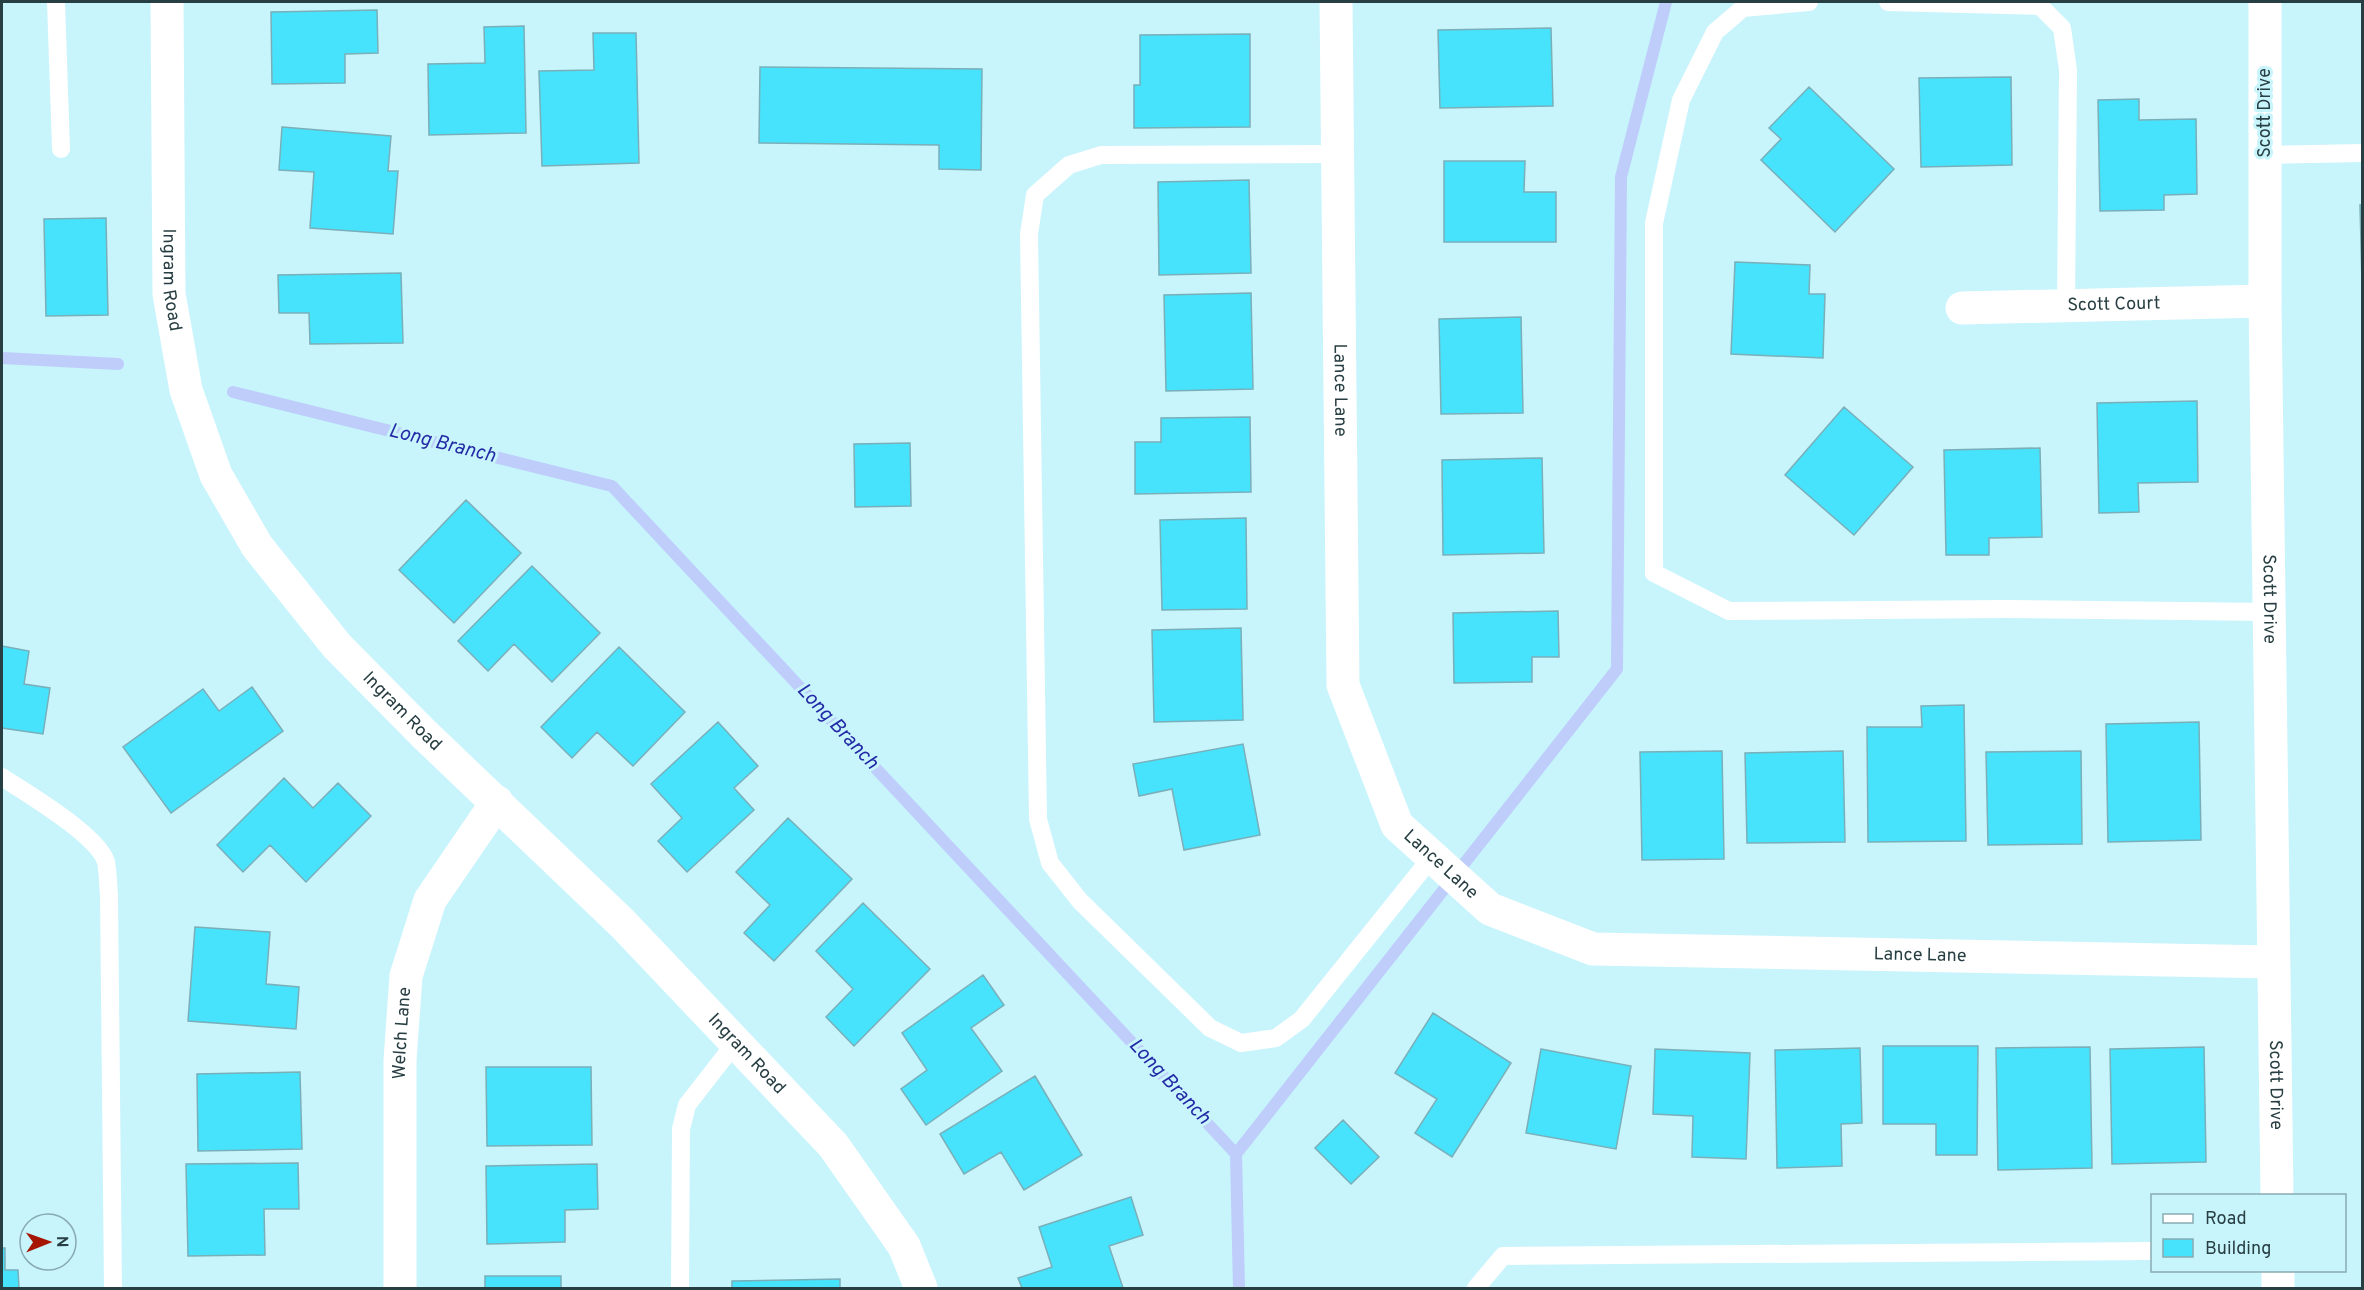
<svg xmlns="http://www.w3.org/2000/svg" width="2364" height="1290" viewBox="0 0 2364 1290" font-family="Overpass,sans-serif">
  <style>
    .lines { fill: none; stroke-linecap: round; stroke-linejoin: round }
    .stream { stroke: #becdfa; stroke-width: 12 }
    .building { fill: #47e3fc; stroke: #79afb9; stroke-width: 1.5 }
    .service { stroke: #fff; stroke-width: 18 }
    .minor { stroke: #fff; stroke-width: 33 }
    .labels { text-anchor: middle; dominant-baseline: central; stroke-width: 6; stroke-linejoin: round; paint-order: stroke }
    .street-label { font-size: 18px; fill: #273e42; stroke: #c8f4fc }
    .water-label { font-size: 20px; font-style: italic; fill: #232aa6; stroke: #c8f4fc }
  </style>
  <rect width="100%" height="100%" fill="#c8f4fc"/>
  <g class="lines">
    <!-- stream -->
    <path class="stream" d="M2,358L118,364
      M233,392L612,486L1236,1154L1239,1288
      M1236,1154L1617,669L1621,177L1666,2"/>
  </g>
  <!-- building -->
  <path class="building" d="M377,10L378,53L345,54V83L272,84L271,12Z
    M524,26L526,133L429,135L428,64L485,63L484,27Z
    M1551,28L1553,106L1440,108L1438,30Z
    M593,33H636L639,163L542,166L539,71L594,70Z
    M1250,34V127L1134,128V85H1140V35Z
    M760,67L982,69L981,170L939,169V145L759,143Z
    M2011,77L2012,165L1921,167L1919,78Z
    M1809,87L1894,169L1835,232L1761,160L1781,139L1769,128Z
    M2139,99V120L2196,119L2197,194L2164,195V210L2100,211L2098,100Z
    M282,127L391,136L388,171H398L393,234L310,228L314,172L279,170Z
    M1444,161H1525L1524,192H1556V242H1444Z
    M1249,180L1251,273L1159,275L1158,182Z
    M2360,205H2362V282Z
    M106,218L108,315L46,316L44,219Z
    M1735,262L1810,265L1809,294H1825L1823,358L1731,354Z
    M401,273L403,343L310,344L309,313H279L278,275Z
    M1251,293L1253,389L1166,391L1164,295Z
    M1521,317L1523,413L1441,414L1439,319Z
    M2197,401L2198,482L2138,483L2139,512L2099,513L2097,403Z
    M1844,407L1913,467L1854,535L1785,475Z
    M1250,417L1251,492L1135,494V442H1161V418Z
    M910,443L911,506L855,507L854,444Z
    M2040,448L2042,537L1989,538V555H1946L1944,450Z
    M1542,458L1544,553L1443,555L1442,460Z
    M466,500L521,553L454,623L399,570Z
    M1246,518L1247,609L1162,610L1160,520Z
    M532,566L600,633L552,682L514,644L488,671L458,641Z
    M1558,611L1559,657H1532V682L1454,683L1453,613Z
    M1241,628L1243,720L1154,722L1152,630Z
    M2,646L29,651L24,684L50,688L43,734L2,728Z
    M619,647L685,712L633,766L597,732L572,758L541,727Z
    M252,687L283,731L171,813L123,747L203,689L219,711Z
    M1964,705L1966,841L1868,842L1867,727H1922L1921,706Z
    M718,722L758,766L734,788L754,810L687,872L658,841L682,818L651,784Z
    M2199,722L2201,840L2108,842L2106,724Z
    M1243,744L1260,835L1184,850L1172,789L1139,796L1133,764Z
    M1722,751L1724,859L1642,860L1640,752Z
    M1843,751L1845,842L1747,843L1745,753Z
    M2081,751L2082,844L1988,845L1986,752Z
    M284,778L313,808L338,783L371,816L306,882L270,845L243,872L217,845Z
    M788,818L852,879L774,961L744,933L770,905L736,872Z
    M863,903L930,969L854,1046L826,1017L853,989L816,951Z
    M195,927L270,932L266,984L299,987L296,1029L188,1021Z
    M983,975L1004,1005L971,1028L1002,1071L926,1125L901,1089L927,1070L902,1033Z
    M1433,1013L1511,1063L1452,1157L1415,1133L1437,1099L1395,1073Z
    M1883,1046H1978L1977,1155H1936V1124H1883Z
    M2090,1047L2092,1168L1998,1170L1996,1048Z
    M2204,1047L2206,1162L2112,1164L2110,1049Z
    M1860,1048L1862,1123L1841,1124L1842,1166L1777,1168L1775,1050Z
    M1541,1049L1631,1066L1616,1149L1526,1133Z
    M1655,1049L1750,1053L1746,1159L1692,1157L1693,1116L1653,1114Z
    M486,1067H591L592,1145L487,1146Z
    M300,1072L302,1149L198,1151L197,1074Z
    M1035,1076L1082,1155L1024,1190L1001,1152L964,1174L940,1134Z
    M1343,1120L1379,1157L1351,1184L1315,1148Z
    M298,1163L299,1209H264L265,1255L188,1256L186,1164Z
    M597,1164L598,1209L565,1210V1242L487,1244L486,1166Z
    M1131,1197L1143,1235L1109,1246L1123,1288H1022L1018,1278L1052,1267L1039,1227Z
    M2,1248H5V1270H18L19,1288H2Z
    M485,1276H561V1288H485Z
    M840,1279V1288H732V1281Z"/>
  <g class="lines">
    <!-- service -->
    <path class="service" d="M56,2L61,149
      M1809,2L1743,8L1715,32L1681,100L1654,223V573L1729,611L2007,609L2269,612
      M1888,2L2040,6L2062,28L2068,70L2066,307
      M1338,154L1101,155L1069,165L1035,195L1029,234L1038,819L1050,863L1080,901L1210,1028L1241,1043L1276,1038L1302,1019L1432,857
      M2265,155L2362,153
      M2,777C26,793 98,835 106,862C108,872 108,885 109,895L113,1288
      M680,1288L681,1129L687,1105L736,1042
      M1476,1288L1503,1256L2152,1251"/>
    <!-- minor -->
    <g class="minor">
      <path id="s1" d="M167,2L169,294L186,390L216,475L257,546L337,646L424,734L622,923L833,1145L904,1246L921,1288"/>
      <path id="s2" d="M1336,2L1343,685L1397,825L1490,909L1593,949L2273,962"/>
      <path id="s3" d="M2265,2V301L2277,1196"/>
      <path id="s4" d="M1962,308L2265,301"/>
      <path d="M2278,1270V1288"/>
      <path id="s5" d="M400,1288V1060L406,976L430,900L497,802"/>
    </g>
  </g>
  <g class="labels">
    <!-- street labels -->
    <g class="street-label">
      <text transform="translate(2265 113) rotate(-90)">Scott Drive</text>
      <text stroke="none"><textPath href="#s1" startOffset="278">Ingram Road</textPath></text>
      <text stroke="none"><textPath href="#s4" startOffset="152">Scott Court</textPath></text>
      <text stroke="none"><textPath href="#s2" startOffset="388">Lance Lane</textPath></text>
      <text stroke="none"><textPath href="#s3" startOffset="597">Scott Drive</textPath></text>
      <text stroke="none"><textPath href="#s1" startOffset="782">Ingram Road</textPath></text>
      <text stroke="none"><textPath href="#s2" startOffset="892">Lance Lane</textPath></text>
      <text stroke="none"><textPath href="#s2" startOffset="1396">Lance Lane</textPath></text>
      <text stroke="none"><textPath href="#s5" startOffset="255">Welch Lane</textPath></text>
      <text stroke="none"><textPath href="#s1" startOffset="1268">Ingram Road</textPath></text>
      <text stroke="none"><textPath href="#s3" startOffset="1083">Scott Drive</textPath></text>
    </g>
    <!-- water labels -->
    <g class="water-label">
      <text transform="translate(442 444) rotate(14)">Long Branch</text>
      <text transform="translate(837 727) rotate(47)">Long Branch</text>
      <text transform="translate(1169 1082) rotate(47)">Long Branch</text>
    </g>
  </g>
  <!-- border -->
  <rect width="2364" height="1290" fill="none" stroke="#273e42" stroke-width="6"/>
  <!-- legend -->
  <rect x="2151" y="1194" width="195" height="78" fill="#c8f4fc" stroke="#88abb2" stroke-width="1.5"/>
  <rect x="2163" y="1214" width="30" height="9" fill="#ffffff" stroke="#88abb2" stroke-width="1.5"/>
  <text x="2205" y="1224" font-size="18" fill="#273e42">Road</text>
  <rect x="2163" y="1239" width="30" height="18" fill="#47e3fc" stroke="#88abb2" stroke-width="1.5"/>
  <text x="2205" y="1254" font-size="18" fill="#273e42">Building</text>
  <!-- north arrow -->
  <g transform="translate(48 1242) rotate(89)"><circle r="28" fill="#c8f4fc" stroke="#88abb2" stroke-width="1.5"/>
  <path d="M0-4.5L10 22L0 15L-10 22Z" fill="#a61403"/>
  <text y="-9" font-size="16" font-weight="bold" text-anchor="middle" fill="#273e42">N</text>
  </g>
</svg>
